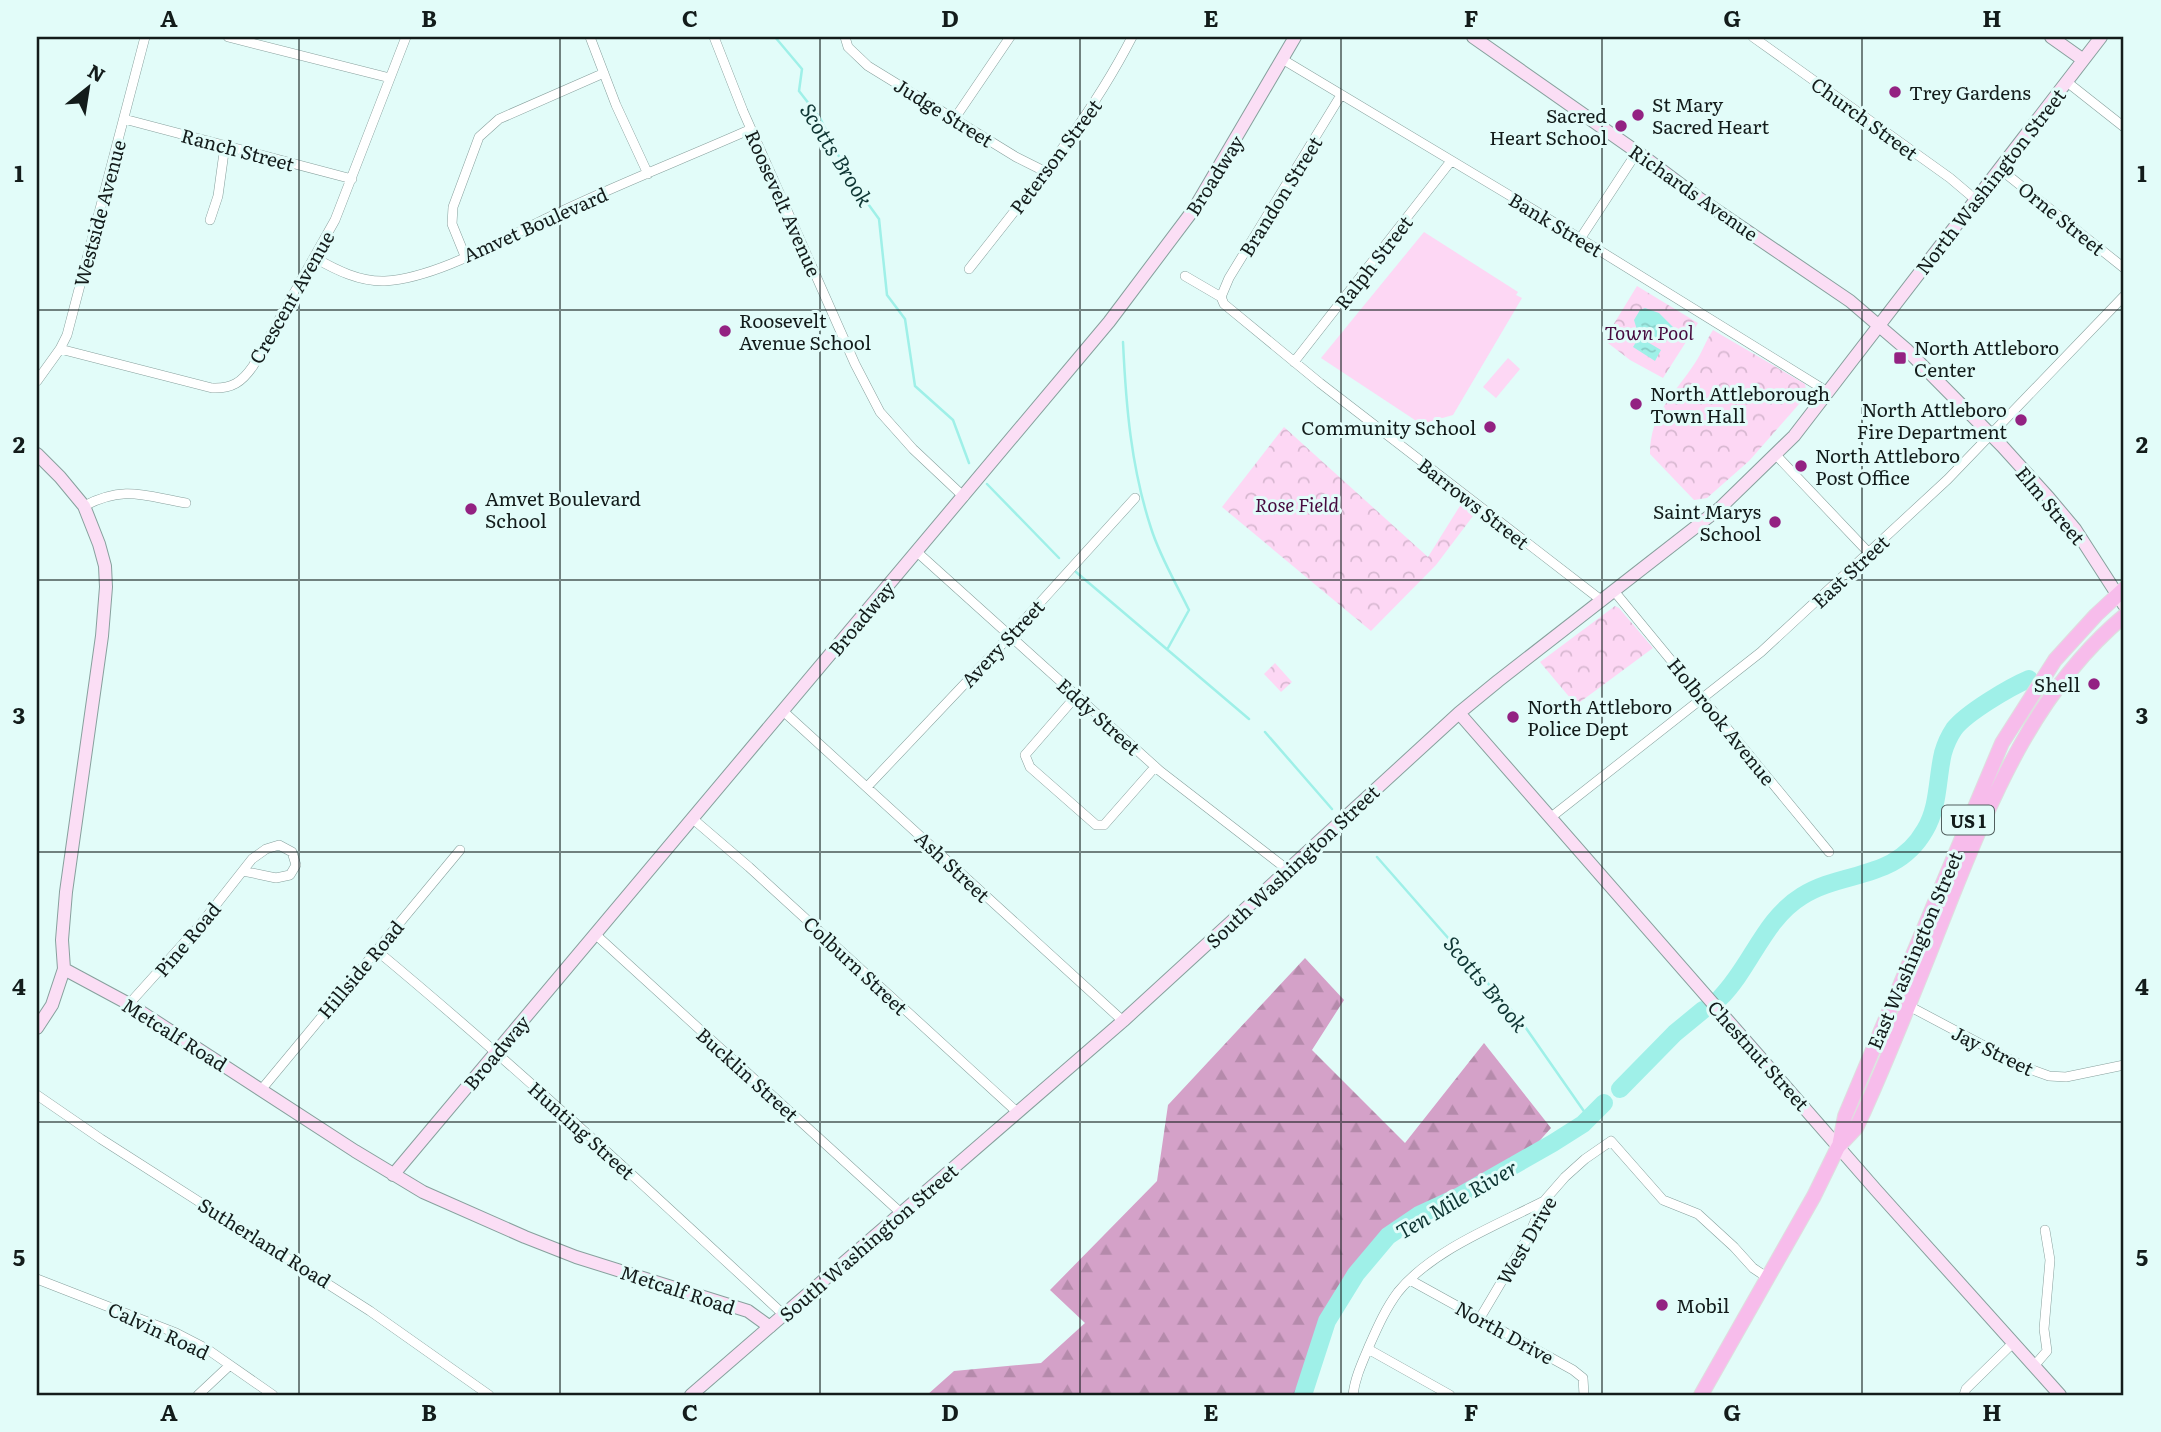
<svg xmlns="http://www.w3.org/2000/svg" width="2161" height="1432" viewBox="0 0 2161 1432" font-family="Literata,serif">
  <style>
    .forest { fill: url(#forest-firs) }
    .park { fill: url(#park-crowns) }
    .garden { fill: #fdd7f4 }
    .water { fill: url(#water-ripples) }
    .lines { fill: none; stroke-linecap: round; stroke-linejoin: round }
    .stream { stroke: #9ff0e8; stroke-width: 2.5 }
    .river { stroke: #9ff0e8; stroke-width: 18 }
    .street-casing { stroke: #87a09d; stroke-width: 10 }
    .secondary-casing { stroke: #87a09d; stroke-width: 14 }
    .primary-casing { stroke: #dedfdf; stroke-width: 16 }
    .street { stroke: #fff; stroke-width: 9 }
    .secondary { stroke: #fbdef5; stroke-width: 12 }
    .primary { stroke: #f7bceb; stroke-width: 14 }
    .grid { fill: none; stroke: #131c1b; stroke-width: 2; stroke-opacity: 0.55 }
    .poi-dot { fill: #932282; stroke: #e2fcf9; stroke-width: 2.5 }
    .labels { text-anchor: middle; dominant-baseline: central; stroke-width: 6; stroke-linejoin: round; paint-order: stroke }
    .shield { fill: #e2fcf9; stroke: #515f5e; stroke-width: 2 }
    .shield-label { font-size: 18px; font-weight: bold; fill: #131c1b }
    .poi-label { font-size: 19px; fill: #131c1b; stroke: #e2fcf9; text-anchor: start }
    .street-label { font-size: 19px; fill: #131c1b; stroke: #e2fcf9 }
    .park-label { font-size: 19px; font-style: italic; fill: #470b3f; stroke: #e2fcf9 }
    .water-label { font-size: 21px; font-style: italic; fill: #0f3634; stroke: #e2fcf9 }
    .neatline { fill: none; stroke: #131c1b; stroke-width: 2.5 }
    .grid-label { font-size: 23px; text-anchor: middle; font-weight: bold; fill: #131c1b }
  </style>
  <defs>
    <pattern id="forest-firs" width="22" height="20" patternUnits="userSpaceOnUse" patternTransform="scale(1.75)"><rect width="22" height="20" fill="#d4a1c8"/><path d="M5 1l3.5 6h-7zM16 11l3.5 6h-7z" fill="#b58aab"/></pattern>
    <pattern id="park-crowns" width="20" height="18" patternUnits="userSpaceOnUse" patternTransform="scale(1.75)"><rect width="20" height="18" fill="#fdd7f4"/><path d="M2 6a3 3 0 1 1 6 0M12 15a3 3 0 1 1 6 0" fill="none" stroke="#d8b8d1"/></pattern>
    <pattern id="water-ripples" width="26" height="14" patternUnits="userSpaceOnUse" patternTransform="scale(1.75)"><rect width="26" height="14" fill="#9ff0e8"/><path d="M2 4q2-2 4 0t4 0M15 11q2-2 4 0t4 0" fill="none" stroke="#88cdc6"/></pattern>
  </defs>
  <rect width="100%" height="100%" fill="#e2fcf9"/>
  <!-- forest -->
  <path class="forest" d="M1305,958L1344,1000L1312,1050L1405,1143L1484,1043L1551,1128L1525,1157L1462,1200L1397,1234L1338,1310L1314,1376L1312,1395H927L954,1371L1041,1363L1085,1323L1050,1290L1157,1181L1168,1105Z"/>
  <!-- park -->
  <path class="park" d="M1637,286L1698,323L1663,378L1630,360L1604,340Z
    M1713,330L1805,384L1807,395L1749,461L1707,498L1694,500L1650,454C1650,413 1674,395 1695,363C1702,353 1706,340 1713,330Z
    M1284,427L1428,557L1463,501L1476,512L1436,565L1371,631L1222,507Z
    M1615,606L1619,608L1653,648L1576,705L1540,662Z
    M1275,663L1292,682L1281,692L1264,674Z"/>
  <!-- garden -->
  <path class="garden" d="M1424,232L1518,292L1516,295L1522,298L1453,415L1421,424L1321,358Z
    M1508,358L1520,369L1496,398L1483,387Z"/>
  <!-- water -->
  <path class="water" d="M1645,308L1659,313L1674,328L1670,340L1649,337L1637,330L1634,320L1640,310Z
    M1639,337L1661,350L1655,361L1633,347Z"/>
  <g class="lines">
    <!-- stream -->
    <path class="stream" d="M775,37L802,69L799,91L820,118L850,179L879,219L887,295L905,319L915,386L953,420L969,463
      M1123,342C1126,406 1131,467 1151,528C1160,557 1176,583 1189,610L1168,648
      M987,484L1059,558
      M1076,572L1249,719
      M1265,732L1332,809
      M1377,857L1521,1021L1588,1117"/>
    <!-- river -->
    <path class="river" d="M1720,998C1751,967 1764,919 1802,896C1843,870 1896,881 1925,830C1939,807 1937,778 1943,753C1945,746 1950,735 1954,729C1966,713 2010,687 2029,679
      M1620,1089L1675,1033L1703,1010
      M1303,1395L1327,1321L1356,1274L1388,1236L1419,1215L1458,1197L1553,1143L1583,1124L1604,1103"/>
    <defs>
      <path id="street" d="M228,37L390,78
        M590,37L616,105L648,174
        M714,37L743,111L855,364L880,412L913,449L964,497
        M845,37L848,47L868,66L1016,157L1044,171
        M1753,37L1950,178L1976,200
        M1282,59L1534,210L1828,392
        M2067,82L2124,127
        M955,118L1010,37
        M124,119L352,179
        M2000,169L2124,268
        M210,220L218,196L225,145
        M1580,239L1637,152
        M465,256L452,224L453,207L479,137L499,119L604,73
        M315,258C336,270 360,282 385,281C433,278 492,245 535,224C605,189 679,161 751,129
        M969,269C1027,195 1089,121 1132,37
        M1185,276L1221,297L1224,304L1320,383L1601,600
        M1221,297L1229,278L1341,95
        M60,349L212,388C232,389 242,382 253,366L335,220L406,37
        M1294,362L1451,161
        M37,381L60,349L67,335L145,37
        M1776,455L1869,553
        M84,506C125,485 144,496 186,503
        M917,552L1160,771L1288,870
        M1614,591L1829,852
        M1077,695L1025,755L1030,767L1096,825H1104L1155,767
        M783,711L1123,1021
        M867,787L1008,638L1135,498
        M1550,818L1761,652L1948,479L2124,296
        M693,819L749,867L1017,1112
        M595,934L901,1213
        M376,950C517,1067 650,1191 784,1315
        M129,1004L200,925L252,859L266,849L279,845L292,852L296,865L290,875L276,878L243,871
        M1907,1005L2024,1067L2049,1076L2066,1077L2124,1065
        M261,1090L460,850
        M37,1095L101,1139L370,1311L489,1395
        M37,1279L176,1333L207,1349L273,1395
        M1410,1280L1573,1370L1583,1378L1584,1395
        M1480,1318L1528,1237L1544,1201L1565,1177L1585,1159L1611,1141L1663,1200L1698,1214L1734,1247L1753,1268L1768,1278
        M1368,1349L1450,1395
        M2034,1366L2047,1351L2044,1329L2050,1260L2045,1230
        M198,1395L230,1365
        M1353,1395C1355,1377 1363,1361 1370,1344C1378,1326 1386,1308 1398,1292C1432,1250 1497,1225 1544,1201
        M1964,1395L1966,1389L2013,1343"/>
      <path id="secondary" d="M1473,37L1647,159L1700,199L1850,301L1906,349L2002,446L2049,498L2075,529L2124,605
        M2051,37L2082,59
        M37,454L60,477L84,506L99,544L105,566L106,587L102,636L66,892L62,940L64,969L52,1005L37,1028
        M1459,713L1876,1190L2060,1395
        M64,969L129,1004L355,1151L423,1192L525,1237L576,1257L748,1311L770,1327
        M393,1175L1109,322L1194,209L1295,37
        M691,1395L1123,1021L1459,713L1498,681L1720,508L1794,436L2101,37"/>
      <path id="primary" d="M1839,1146L1845,1116L2002,743L2055,660L2096,615L2124,589
        M1701,1395L1814,1196L1838,1147L1856,1128L1864,1111C1896,1040 1924,967 1953,894C1994,792 2037,689 2124,616"/>
    </defs>
    <!-- street casing -->
    <use href="#street" class="street-casing"/>
    <!-- secondary casing -->
    <use href="#secondary" class="secondary-casing"/>
    <!-- primary casing -->
    <use href="#primary" class="primary-casing"/>
    <!-- street -->
    <use href="#street" class="street"/>
    <!-- secondary -->
    <use href="#secondary" class="secondary"/>
    <!-- primary -->
    <use href="#primary" class="primary"/>
  </g>
  <!-- grid -->
  <path class="grid" d="M299,37V1395M560,37V1395M820,37V1395M1080,37V1395M1341,37V1395M1602,37V1395M1862,37V1395M37,310H2124M37,580H2124M37,852H2124M37,1122H2124"/>
  <!-- markers -->
  <g class="poi-dot">
    <circle cx="1895" cy="92" r="7"/>
    <circle cx="1638" cy="115" r="7"/>
    <circle cx="1621" cy="126" r="7"/>
    <circle cx="725" cy="331" r="7"/>
    <rect x="1893" y="351" width="14" height="14" rx="3.5"/>
    <circle cx="1636" cy="404" r="7"/>
    <circle cx="2021" cy="420" r="7"/>
    <circle cx="1490" cy="427" r="7"/>
    <circle cx="1801" cy="466" r="7"/>
    <circle cx="471" cy="509" r="7"/>
    <circle cx="1775" cy="522" r="7"/>
    <circle cx="2094" cy="684" r="7"/>
    <circle cx="1513" cy="717" r="7"/>
    <circle cx="1662" cy="1305" r="7"/>
  </g>
  <g class="labels">
    <!-- shield labels -->
    <rect class="shield" x="1942" y="805.5" width="52" height="29" rx="5"/>
    <g class="shield-label">
      <text x="1968" y="820">US 1</text>
    </g>
    <!-- poi labels -->
    <g class="poi-label">
      <text x="1909" y="92">Trey Gardens</text>
      <text x="1652" y="104">St Mary<tspan x="1652" dy="22">Sacred Heart</tspan></text>
      <text x="1607" y="115" text-anchor="end">Sacred<tspan x="1607" dy="22">Heart School</tspan></text>
      <text x="739" y="320">Roosevelt<tspan x="739" dy="22">Avenue School</tspan></text>
      <text x="1914" y="347">North Attleboro<tspan x="1914" dy="22">Center</tspan></text>
      <text x="1650" y="393">North Attleborough<tspan x="1650" dy="22">Town Hall</tspan></text>
      <text x="2007" y="409" text-anchor="end">North Attleboro<tspan x="2007" dy="22">Fire Department</tspan></text>
      <text x="1476" y="427" text-anchor="end">Community School</text>
      <text x="1815" y="455">North Attleboro<tspan x="1815" dy="22">Post Office</tspan></text>
      <text x="485" y="498">Amvet Boulevard<tspan x="485" dy="22">School</tspan></text>
      <text x="1761" y="511" text-anchor="end">Saint Marys<tspan x="1761" dy="22">School</tspan></text>
      <text x="2080" y="684" text-anchor="end">Shell</text>
      <text x="1527" y="706">North Attleboro<tspan x="1527" dy="22">Police Dept</tspan></text>
      <text x="1676" y="1305">Mobil</text>
    </g>
    <!-- street labels -->
    <g class="street-label">
      <text transform="translate(944 112) rotate(32)">Judge Street</text>
      <text transform="translate(1865 118) rotate(36)">Church Street</text>
      <text transform="translate(238 149) rotate(15)">Ranch Street</text>
      <text transform="translate(1055 156) rotate(-53)">Peterson Street</text>
      <text transform="translate(1214 175) rotate(-58)">Broadway</text>
      <text transform="translate(1990 181) rotate(-52)">North Washington Street</text>
      <text transform="translate(1694 192) rotate(35)">Richards Avenue</text>
      <text transform="translate(1280 196) rotate(-58)">Brandon Street</text>
      <text transform="translate(784 203) rotate(66)">Roosevelt Avenue</text>
      <text transform="translate(99 213) rotate(-75)">Westside Avenue</text>
      <text transform="translate(2062 218) rotate(39)">Orne Street</text>
      <text transform="translate(535 224) rotate(-24)">Amvet Boulevard</text>
      <text transform="translate(1556 224) rotate(31)">Bank Street</text>
      <text transform="translate(1373 262) rotate(-52)">Ralph Street</text>
      <text transform="translate(291 297) rotate(-60)">Crescent Avenue</text>
      <text transform="translate(1474 503) rotate(38)">Barrows Street</text>
      <text transform="translate(2051 505) rotate(50)">Elm Street</text>
      <text transform="translate(1850 571) rotate(-43)">East Street</text>
      <text transform="translate(861 618) rotate(-50)">Broadway</text>
      <text transform="translate(1002 643) rotate(-47)">Avery Street</text>
      <text transform="translate(1099 716) rotate(42)">Eddy Street</text>
      <text transform="translate(1722 721) rotate(51)">Holbrook Avenue</text>
      <text transform="translate(953 866) rotate(43)">Ash Street</text>
      <text transform="translate(1292 866) rotate(-43)">South Washington Street</text>
      <text transform="translate(187 939) rotate(-50)">Pine Road</text>
      <text transform="translate(1914 950) rotate(-67)">East Washington Street</text>
      <text transform="translate(856 965) rotate(43)">Colburn Street</text>
      <text transform="translate(360 969) rotate(-50)">Hillside Road</text>
      <text transform="translate(175 1034) rotate(32)">Metcalf Road</text>
      <text transform="translate(1993 1050) rotate(26)">Jay Street</text>
      <text transform="translate(496 1052) rotate(-50)">Broadway</text>
      <text transform="translate(1759 1055) rotate(48)">Chestnut Street</text>
      <text transform="translate(748 1074) rotate(42)">Bucklin Street</text>
      <text transform="translate(582 1130) rotate(42)">Hunting Street</text>
      <text transform="translate(1526 1240) rotate(-60)">West Drive</text>
      <text transform="translate(265 1242) rotate(32)">Sutherland Road</text>
      <text transform="translate(868 1242) rotate(-41)">South Washington Street</text>
      <text transform="translate(678 1289) rotate(18)">Metcalf Road</text>
      <text transform="translate(159 1330) rotate(25)">Calvin Road</text>
      <text transform="translate(1505 1332) rotate(29)">North Drive</text>
    </g>
    <!-- park labels -->
    <g class="park-label">
      <text x="1649" y="332">Town Pool</text>
      <text x="1297" y="504">Rose Field</text>
    </g>
    <!-- water labels -->
    <g class="water-label">
      <text transform="translate(838 154) rotate(58)">Scotts Brook</text>
      <text transform="translate(1487 983) rotate(50)">Scotts Brook</text>
      <text transform="translate(1456 1198) rotate(-30)">Ten Mile River</text>
    </g>
  </g>
  <!-- border -->
  <rect width="2161" height="1432" fill="none" stroke="#e2fcf9" stroke-width="77"/>
  <!-- north arrow -->
  <g transform="translate(88 88) rotate(30)" stroke="#e2fcf9" stroke-width="5" paint-order="stroke">
  <path d="M0-5L12 26L0 18L-12 26Z" fill="#131c1b"/>
  <text y="-10" font-size="19" font-weight="bold" text-anchor="middle" fill="#131c1b">N</text>
  </g>
  <rect x="38" y="38" width="2084" height="1356" class="neatline"/>
  <g class="grid-label">
    <text x="169" y="27">A</text>
    <text x="429" y="27">B</text>
    <text x="690" y="27">C</text>
    <text x="950" y="27">D</text>
    <text x="1211" y="27">E</text>
    <text x="1471" y="27">F</text>
    <text x="1732" y="27">G</text>
    <text x="1992" y="27">H</text>
    <text x="19" y="182">1</text>
    <text x="2142" y="182">1</text>
    <text x="19" y="453">2</text>
    <text x="2142" y="453">2</text>
    <text x="19" y="724">3</text>
    <text x="2142" y="724">3</text>
    <text x="19" y="995">4</text>
    <text x="2142" y="995">4</text>
    <text x="19" y="1266">5</text>
    <text x="2142" y="1266">5</text>
    <text x="169" y="1421">A</text>
    <text x="429" y="1421">B</text>
    <text x="690" y="1421">C</text>
    <text x="950" y="1421">D</text>
    <text x="1211" y="1421">E</text>
    <text x="1471" y="1421">F</text>
    <text x="1732" y="1421">G</text>
    <text x="1992" y="1421">H</text>
  </g>
</svg>
